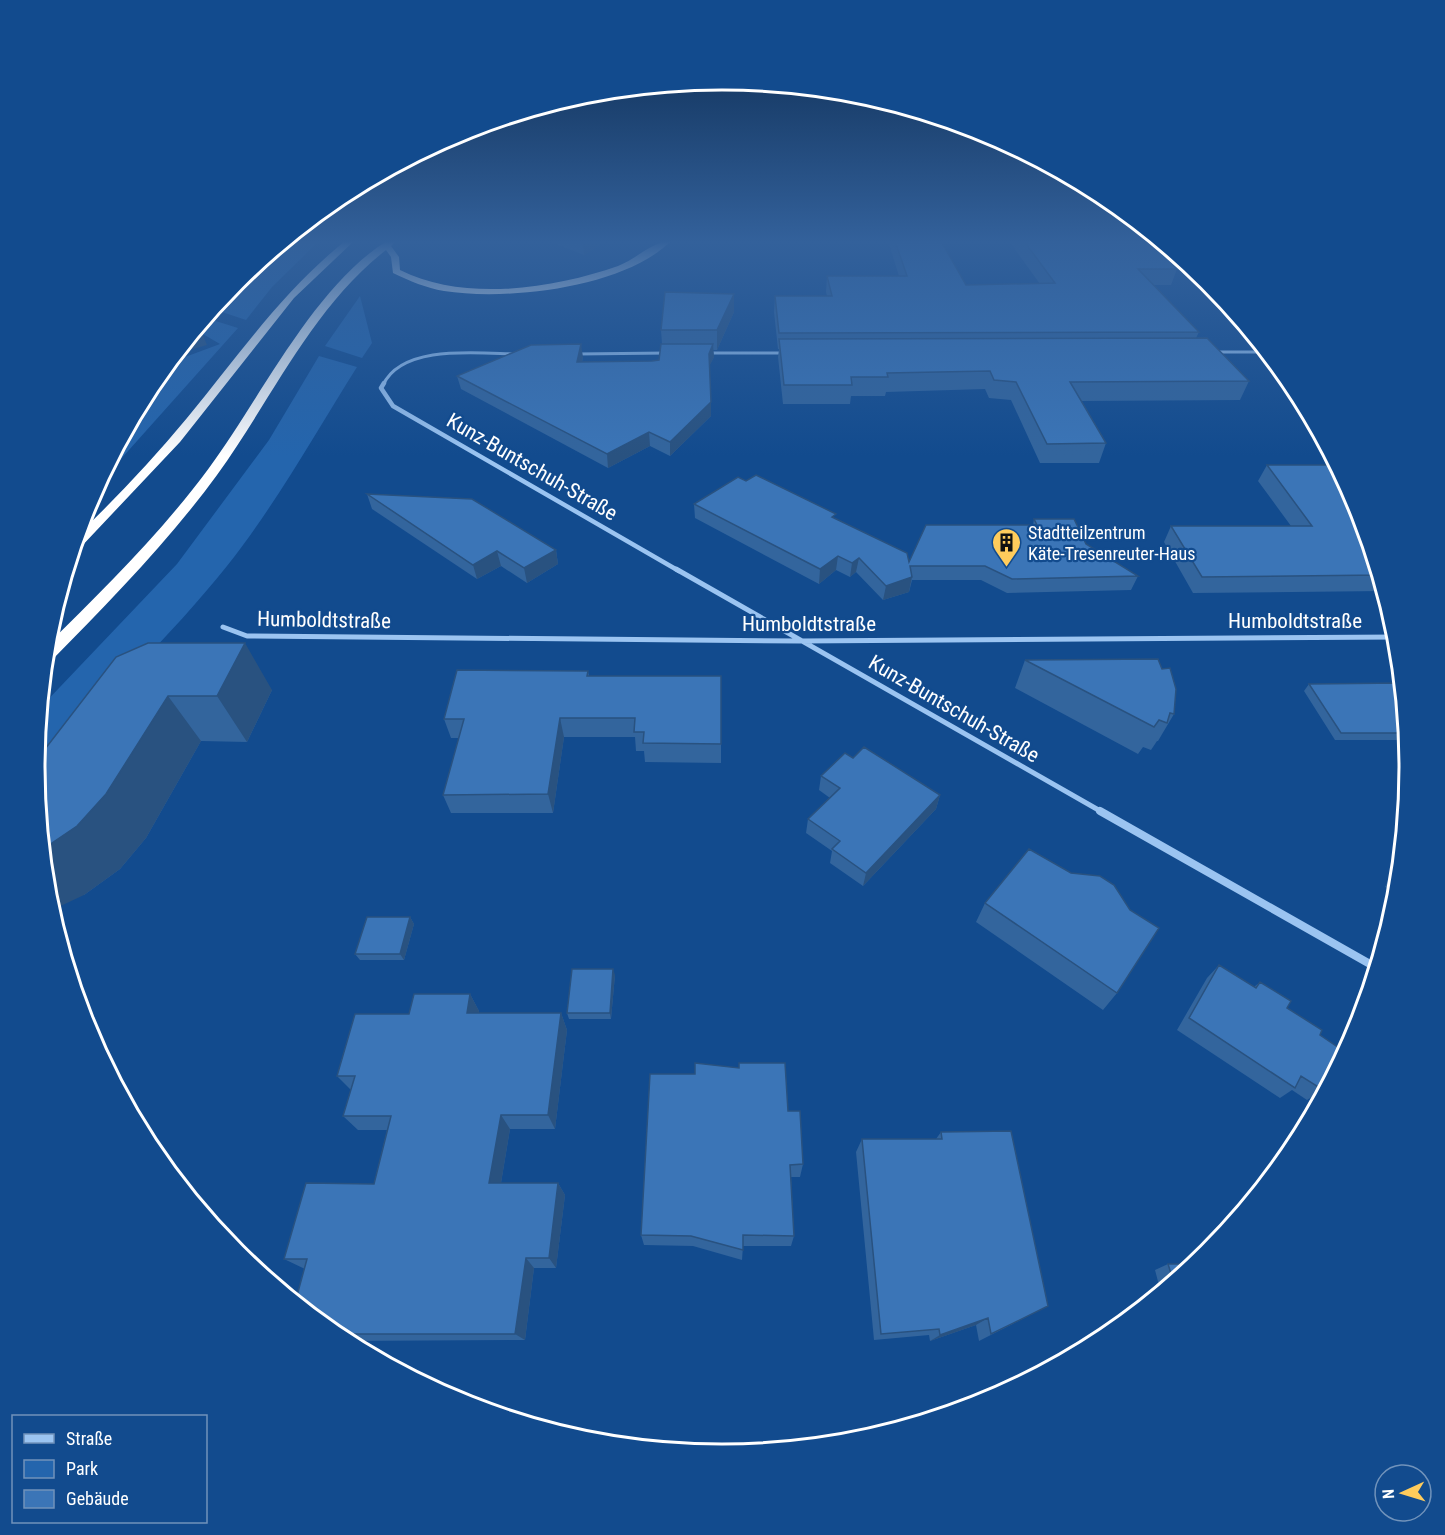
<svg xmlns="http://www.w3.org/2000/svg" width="1445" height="1535" viewBox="0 0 1445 1535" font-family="'Roboto Condensed',sans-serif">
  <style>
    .green { fill: #2465ad }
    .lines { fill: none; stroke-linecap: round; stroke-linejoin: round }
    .minor-far3 { stroke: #9bc4f1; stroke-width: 3 }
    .minor-far2 { stroke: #9bc4f1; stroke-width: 4.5 }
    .minor-far1 { stroke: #9bc4f1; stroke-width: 5 }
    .minor { stroke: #9bc4f1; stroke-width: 8 }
    .motorway { fill: #fff; fill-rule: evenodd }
    .wall { fill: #33659d }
    .shaded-wall { fill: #295280 }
    .building { fill: #3b75b7; stroke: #295280; stroke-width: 1.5 }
    .labels { text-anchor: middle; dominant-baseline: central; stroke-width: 4.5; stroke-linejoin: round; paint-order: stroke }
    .far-poi-label { font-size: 18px; fill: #fff; stroke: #124b8e; text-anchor: start }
    .street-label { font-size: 21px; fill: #fff; stroke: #124b8e }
    .rim { fill: none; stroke: #fff; stroke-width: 3 }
  </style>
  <rect width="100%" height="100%" fill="#124b8e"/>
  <!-- green -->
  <path class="green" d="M285,241H319L272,287L246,320L213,309L236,281Z
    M360,296L372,343L362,358L325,346Z
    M206,318L238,328L95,488L151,385L169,363L220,344L196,330Z
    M319,356L357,367C315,434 276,504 227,566C170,637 103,702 35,762L40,708L177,564L269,440Z"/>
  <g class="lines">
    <!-- minor-far3 -->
    <path class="minor-far3" d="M1212,352H1267
      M705,353H785
      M576,354L668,353
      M383,385C402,344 477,353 515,354"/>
    <!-- minor-far2 -->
    <path class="minor-far2" d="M384,383L381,388L393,406L679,571"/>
    <!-- minor-far1 -->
    <path class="minor-far1" d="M676,569L1102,812
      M223,627L247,636L800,641L1398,637"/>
    <!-- minor -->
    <path class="minor" d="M1100,811L1377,968"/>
    <!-- motorway -->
    <path class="motorway" d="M345,241H354L294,298L180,442L79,549L73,550L78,535C116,498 153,459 187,418C238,356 282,292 345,241Z
      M387,241H396L391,246L399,257L400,270C464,302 552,289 618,266C636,259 653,241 671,241C624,288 507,301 444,291C426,288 410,281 393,273L391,257L386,250C311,309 272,399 217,475C168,542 109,602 51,661L45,662L46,646C103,590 161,533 209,468C260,399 314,286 387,241Z"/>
  </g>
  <!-- wall -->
  <path class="wall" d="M548,241H606L584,255Z
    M888,241H941L966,285L1040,284L1009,241H1152L1177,269L1171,285H1153L1199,332L1196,338L1249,381L1240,400L1081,401L1106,443L1099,463H1040L1011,400L989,398L985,389L886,392L885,396H851L850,404H783L778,357L779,349H778L774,312L775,296H827L826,292L827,276H899Z
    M734,294V312L717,350H713L714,357L709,366L711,416L670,456L650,446L608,468L461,389L457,376L583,357L582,362L652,361L659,360L662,344L661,330Z
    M1267,465L1358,505L1384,591L1193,593L1164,542L1171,526H1291L1258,481Z
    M746,481L835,519L909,562L1033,525L1034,519L1086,544L1138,576L1131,590L1007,593L981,580H912L909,592L883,600L856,572L850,577L836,570L819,584L695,518L694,504Z
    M367,494L556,550L558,564L527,583L501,566L477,579L372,509Z
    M116,657L272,690L247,742L201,741L146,838L120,869L84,895Z
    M1025,660L1174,714L1158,741H1157L1151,750L1143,747L1138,754L1015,688Z
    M588,671L589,676H721V763L645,762L644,751H636L635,737H564L553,813H451L443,795L459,738H451L444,719Z
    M1402,683L1408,740H1335L1304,691L1309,684Z
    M853,758L940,795L936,809L863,886L830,863L832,851L806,833L808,819L830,798L819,790L821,776Z
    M1402,853L1398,893L1385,887Z
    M985,903L1130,910L1117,993L1103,1010L976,922Z
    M410,917L414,924L404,960H360L355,954Z
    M1219,965L1254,987L1260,982L1287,1008L1320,1035L1323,1090L1307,1100L1292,1090L1280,1098L1177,1030L1207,978Z
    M615,975L611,1019H569L567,1013Z
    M470,994L479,1011V1013H561L567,1030L555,1129H510L501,1183H558L565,1195L556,1268H534L525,1340L343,1341L295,1303L305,1269L284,1259L374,1184L387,1130H358L343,1116L351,1090L337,1076L409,1014Z
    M788,1111L803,1164L800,1177H791L794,1236L791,1246H743L742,1260L693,1246L644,1245L641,1235Z
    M941,1132L1048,1306L979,1341L976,1325L930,1341L929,1335L874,1340L856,1152L862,1139H936Z
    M1168,1264H1197L1161,1293L1155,1270Z"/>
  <!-- shaded-wall -->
  <path class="shaded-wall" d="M582,241H606L584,255Z
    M734,294V312L717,350V330Z
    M199,326L207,345L176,354Z
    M581,344L583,357L579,375L577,362Z
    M713,344L714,357L709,367V354Z
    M711,402V416L670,456V442Z
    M649,432L650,446L608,468L607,454Z
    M556,550L558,564L527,583L524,568Z
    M497,551L501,566L477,579L473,565Z
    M838,556L836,570L819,584L820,569Z
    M859,558L856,572L850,577L852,563Z
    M912,577L909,592L883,600L886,586Z
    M245,643L272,690L247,742L217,696Z
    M168,696L201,741L146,838L120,869L84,895L50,911L48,901L43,849Z
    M560,718L564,737L553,813L548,794Z
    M940,795L936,809L863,886L866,873Z
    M410,917L414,924L404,960L400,954Z
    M613,969L615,975L611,1019L610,1013Z
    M470,994L479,1011L476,1030L467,1013Z
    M561,1013L567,1030L555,1129L548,1115Z
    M501,1115L510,1129L499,1195L489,1183Z
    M558,1183L565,1195L556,1268L549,1258Z
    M526,1258L534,1268L525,1340L515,1334Z
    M988,1318L976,1325L930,1341L940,1335Z"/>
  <!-- building -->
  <path class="building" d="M895,241H941L966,285L1055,283L1024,241H1152L1177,269H1138L1199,332L779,333L775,296H832L827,276H907Z
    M665,292L734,294L717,330H661Z
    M1207,338L1249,381L1070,382L1106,443L1047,444L1016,382L994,380L990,371L887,373L888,377H851L852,385H784L779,339Z
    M581,344L577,362L652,361L659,360L661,344H713L709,354L711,402L670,442L649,432L607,454L457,376L531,345Z
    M1267,465H1335L1341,473L1358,505L1380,575L1202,577L1171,526H1312Z
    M756,475L836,514L832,517L907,553L909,562L926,525H1037L1034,519H1074L1086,544L1138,576L1012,579L985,566H910L912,577L886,586L859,558L852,563L838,556L820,569L694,504L738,477L746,481Z
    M367,494L472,499L556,550L524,568L497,551L473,565Z
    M148,643H245L217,696H168L106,794L77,826L43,849L34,767L35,762L116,657Z
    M1158,659L1162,669L1170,668L1176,689L1174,714L1170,713L1167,723L1159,720L1154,727L1025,660Z
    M457,670L588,671L587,676H721V744L643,743L644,732H634L635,718H560L548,794L443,795L464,719H444Z
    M1402,683L1407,733H1341L1309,684Z
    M864,747L940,795L866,873L832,849L840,841L808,819L840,788L821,776L845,753L853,758Z
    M1029,849L1071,873L1100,876L1114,885L1130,910L1159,928L1117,993L985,903Z
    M367,917H410L400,954H355Z
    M1219,965L1256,988L1260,982L1291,1001L1287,1008L1322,1030L1320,1035L1342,1050L1323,1090L1301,1076L1295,1088L1189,1018Z
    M572,969H613L610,1013H567Z
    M414,994H470L467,1013H561L548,1115H501L489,1183H558L549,1258H526L515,1334H334L295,1303L307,1259H284L306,1183L374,1184L391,1116H343L355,1076H337L355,1014H409Z
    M695,1063L739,1068V1063H785L788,1111H800L803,1164L790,1165L794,1236L743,1235V1250L691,1236L641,1235L650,1074H695Z
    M1011,1131L1048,1306L991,1334L988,1318L940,1335L939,1329L881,1334L862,1139H942L941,1132Z
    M1168,1264H1197L1174,1283Z"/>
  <!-- sky -->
  <linearGradient id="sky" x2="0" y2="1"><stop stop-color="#0a294e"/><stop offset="0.53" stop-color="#33619b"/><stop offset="1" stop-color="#33619b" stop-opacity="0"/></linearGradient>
  <rect width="1445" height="456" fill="url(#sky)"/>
  <!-- icons -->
  <defs>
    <symbol id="building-pin" viewBox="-11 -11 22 30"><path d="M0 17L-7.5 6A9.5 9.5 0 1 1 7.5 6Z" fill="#ffcc5c" stroke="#124b8e"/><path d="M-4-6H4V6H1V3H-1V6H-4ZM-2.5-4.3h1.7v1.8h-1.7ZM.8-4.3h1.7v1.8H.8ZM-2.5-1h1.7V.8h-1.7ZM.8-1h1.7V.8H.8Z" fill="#111"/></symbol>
  </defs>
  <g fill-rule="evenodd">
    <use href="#building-pin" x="990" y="526" width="33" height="45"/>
  </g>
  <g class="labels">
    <!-- far-poi labels -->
    <g class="far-poi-label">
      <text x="1028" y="532">Stadtteilzentrum<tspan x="1028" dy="21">Käte-Tresenreuter-Haus</tspan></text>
    </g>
    <!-- street labels -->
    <g class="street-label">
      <text transform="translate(532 467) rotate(30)">Kunz-Buntschuh-Straße</text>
      <text transform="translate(324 620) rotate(1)">Humboldtstraße</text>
      <text x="1295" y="621">Humboldtstraße</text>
      <text x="809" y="624">Humboldtstraße</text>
      <text transform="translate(954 709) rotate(30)">Kunz-Buntschuh-Straße</text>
    </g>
  </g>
  <!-- crop -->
  <path d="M0 0H1445V1535H0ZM45 767a677 677 0 1 1 1354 0a677 677 0 1 1-1354 0Z" fill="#124b8e" fill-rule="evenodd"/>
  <path class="rim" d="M45 767a677 677 0 1 1 1354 0a677 677 0 1 1-1354 0Z"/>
  <!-- legend -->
  <rect x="12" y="1415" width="195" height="108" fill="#124b8e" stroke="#7193bb" stroke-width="1.5"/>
  <rect x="24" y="1434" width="30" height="9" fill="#9bc4f1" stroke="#7193bb" stroke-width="1.5"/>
  <text x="66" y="1445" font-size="18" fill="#ffffff">Straße</text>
  <rect x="24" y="1460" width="30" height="18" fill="#2465ad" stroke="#7193bb" stroke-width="1.5"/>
  <text x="66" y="1475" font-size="18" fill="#ffffff">Park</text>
  <rect x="24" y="1490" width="30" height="18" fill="#3b75b7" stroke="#7193bb" stroke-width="1.5"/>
  <text x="66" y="1505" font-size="18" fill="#ffffff">Gebäude</text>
  <!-- north arrow -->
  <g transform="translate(1403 1493) rotate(266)"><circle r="28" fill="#124b8e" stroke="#7193bb" stroke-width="1.5"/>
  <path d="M0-4.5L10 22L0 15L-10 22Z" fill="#ffcc5c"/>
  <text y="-9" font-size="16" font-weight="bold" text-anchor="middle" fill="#ffffff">N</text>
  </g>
</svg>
